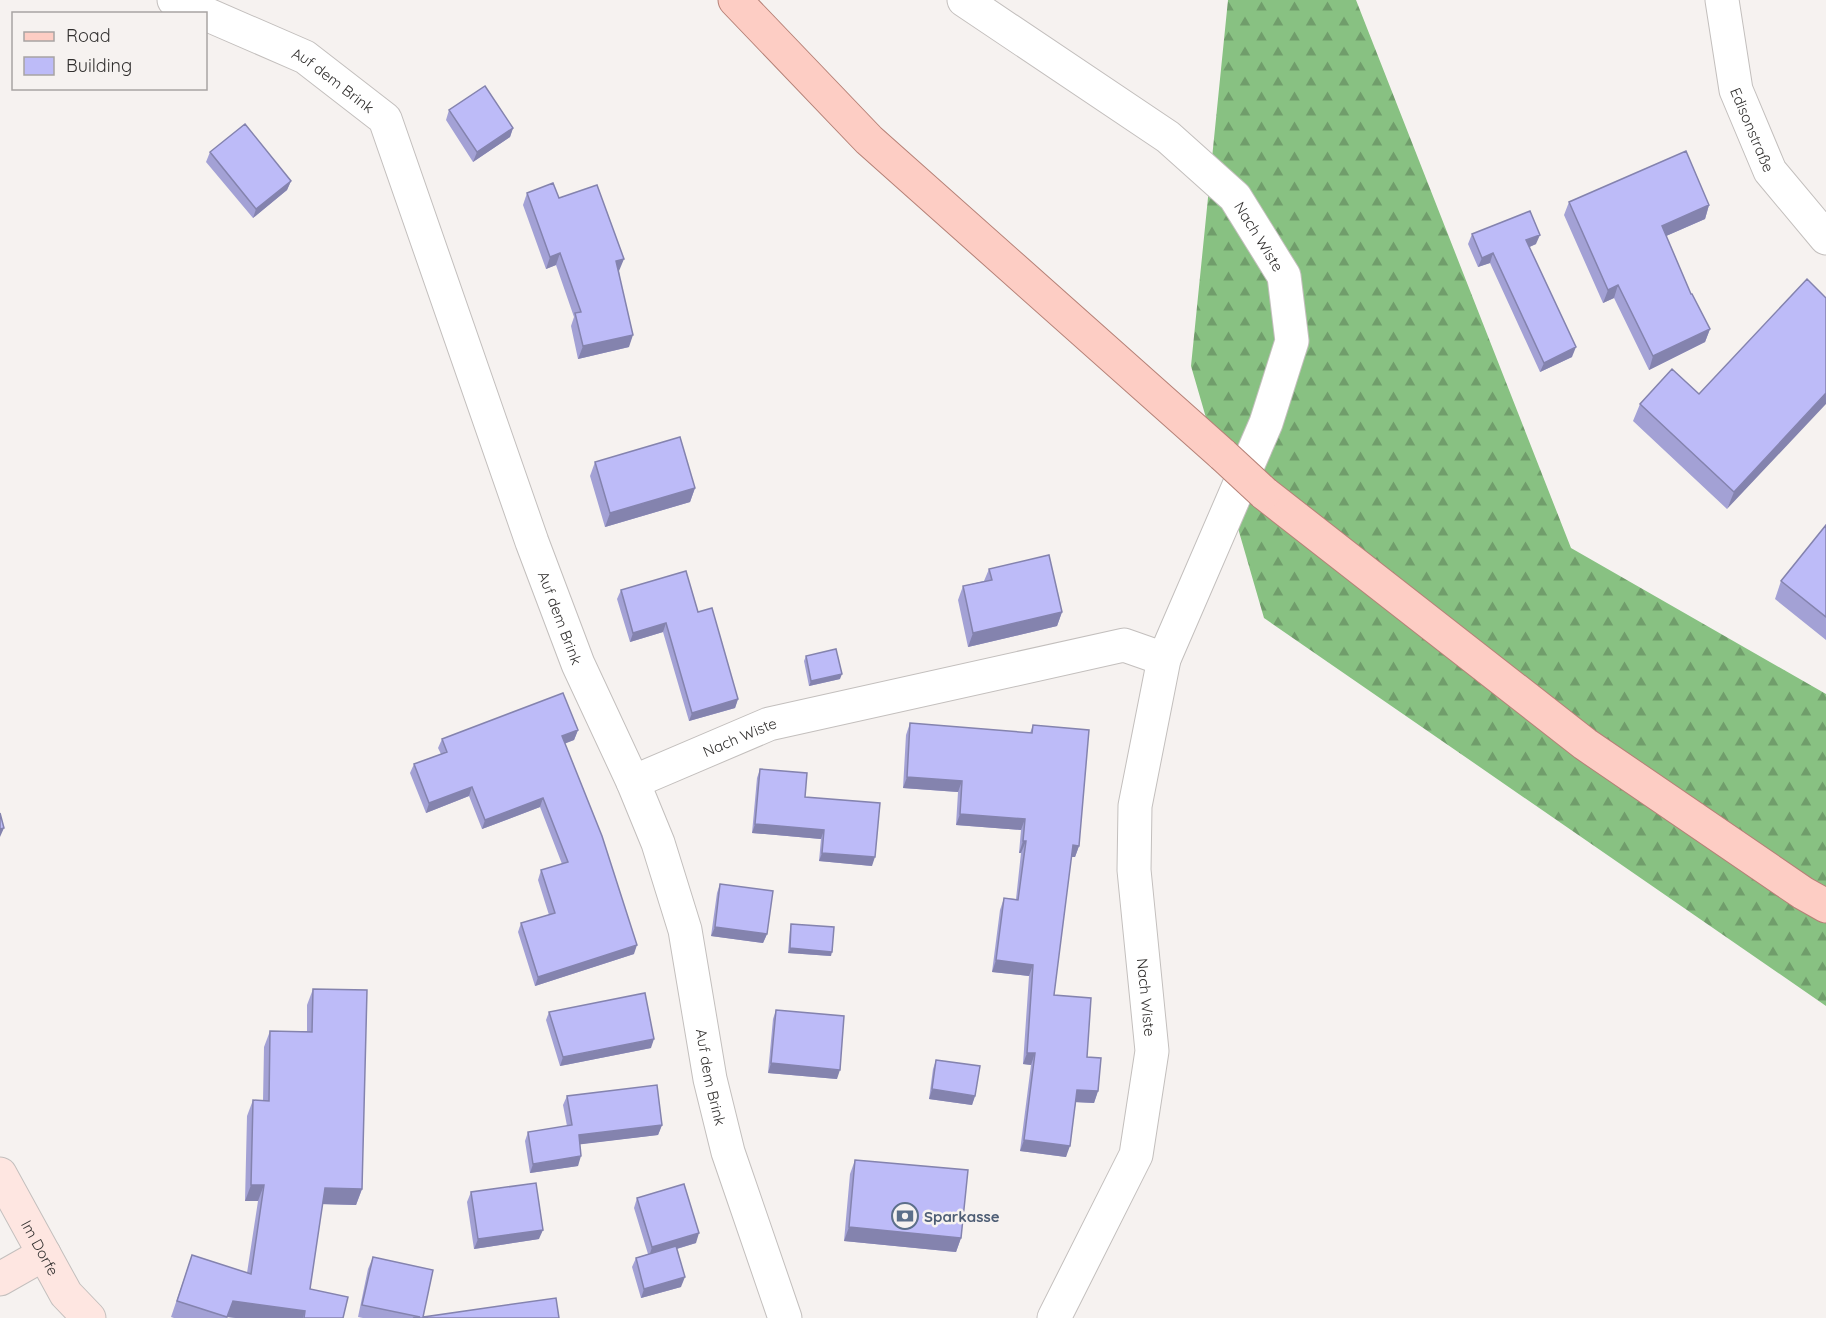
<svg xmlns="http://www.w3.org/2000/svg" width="1826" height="1318" viewBox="0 0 1826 1318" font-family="Quicksand,sans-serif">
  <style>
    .forest { fill: url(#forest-firs) }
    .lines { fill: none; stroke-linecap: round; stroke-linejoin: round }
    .street-casing { stroke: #c3bfbd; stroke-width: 35 }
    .secondary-casing { stroke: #c3bfbd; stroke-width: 35 }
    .primary-casing { stroke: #b58076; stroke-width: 35 }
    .street { stroke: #fff; stroke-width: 33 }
    .secondary { stroke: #fee6e1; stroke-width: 33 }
    .primary { stroke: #fdcdc4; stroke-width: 33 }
    .primary-bridge-casing { stroke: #b58076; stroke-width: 35; stroke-linecap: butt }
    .primary-bridge { stroke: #fdcdc4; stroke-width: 33 }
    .wall { fill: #a3a1d5 }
    .shaded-wall { fill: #8483ae }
    .building { fill: #bdbbf8; stroke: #8483ae; stroke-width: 1.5 }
    .labels { text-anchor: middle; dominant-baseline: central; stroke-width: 5; stroke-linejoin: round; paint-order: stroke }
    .street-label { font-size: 15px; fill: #32302f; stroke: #f6f2f0 }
    .service-label { font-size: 15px; font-weight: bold; fill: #4e5e75; stroke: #f6f2f0; text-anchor: start }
  </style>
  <defs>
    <pattern id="forest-firs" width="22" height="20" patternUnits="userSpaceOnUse" patternTransform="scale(1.5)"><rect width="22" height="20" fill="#88c182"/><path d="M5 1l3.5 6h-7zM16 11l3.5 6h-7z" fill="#709d6b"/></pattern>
  </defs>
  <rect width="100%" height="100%" fill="#f6f2f0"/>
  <!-- forest -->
  <path class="forest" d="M1228,0H1356L1571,548L1826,694V1006L1264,618L1191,366Z"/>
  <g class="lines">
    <defs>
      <g id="street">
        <path d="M174,0L205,14"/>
        <path id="s1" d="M964,0L1168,137L1235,197L1284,276L1292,341L1266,423L1164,659L1135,806L1134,870L1152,1051L1136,1155L1054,1318"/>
        <path id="s2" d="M1722,0L1736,90L1770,171L1826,238"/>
        <path id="s3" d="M206,14L305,57L385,119L532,542L578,664L633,782L658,843L685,930L710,1079L728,1152L785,1318"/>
        <path id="s4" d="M633,782L769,724L1124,645L1164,659"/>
      </g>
      <g id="secondary">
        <path id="s5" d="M0,1174L66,1294L89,1318"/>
        <path d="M0,1279L44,1254"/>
      </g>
      <path id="primary" d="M735,0L869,140L1223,455
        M1264,493L1585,744L1803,893L1826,906"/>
    </defs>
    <!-- street casing -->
    <use href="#street" class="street-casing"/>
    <!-- secondary casing -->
    <use href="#secondary" class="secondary-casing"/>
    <!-- primary casing -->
    <use href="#primary" class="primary-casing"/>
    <!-- street -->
    <use href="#street" class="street"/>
    <!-- secondary -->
    <use href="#secondary" class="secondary"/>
    <!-- primary -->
    <use href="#primary" class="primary"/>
    <defs>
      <path id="primary-bridge" d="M1223,455L1264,493"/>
    </defs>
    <!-- primary-bridge casing -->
    <use href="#primary-bridge" class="primary-bridge-casing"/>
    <!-- primary-bridge -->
    <use href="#primary-bridge" class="primary-bridge"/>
  </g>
  <!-- wall -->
  <path class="wall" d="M449,110L513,128L510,137L473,162L446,120Z
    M210,152L291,181L287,190L253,218L206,162Z
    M527,193L559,198L619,271L629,347L578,359L571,326L574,317L556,265L546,269L523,205Z
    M1569,202L1709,205L1705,219L1666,236L1691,294L1710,329L1705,342L1649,370L1614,298L1603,303L1564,215Z
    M1472,234L1536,244L1529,247L1572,357L1540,372L1490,263L1478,267L1468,244Z
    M1826,298L1727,509L1633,421L1640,404L1699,394Z
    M595,462L695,488L690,502L605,527L590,476Z
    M1826,525V640L1775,599L1781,581Z
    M989,569L1062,612L1057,626L968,647L958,600L963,586L984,581Z
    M621,590L698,612L738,699L735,708L689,721L663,632L630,642L617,599Z
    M806,656L840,679L809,686L804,661Z
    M910,723L1030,733L1033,725L1079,846L1075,857H1071L1054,995L1087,1057L1098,1091L1094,1103L1076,1102L1066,1157L1020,1151L1031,1065L1023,1064L1029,976L992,972L1000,910L1004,898L1016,899L1021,853H1019L1021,830L956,825L958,792L903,788L906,735Z
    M578,730L574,740L565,743L634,954L535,986L518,932L521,923L549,915L538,880L541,870L562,864L540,807L482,829L469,796L426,813L410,773L414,764L441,754L438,748L442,739Z
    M760,769L805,797L872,866L819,861L821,839L752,833L757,778Z
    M720,884L767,934L763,943L711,936L717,893Z
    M791,924L831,956L788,953L790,929Z
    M313,989L362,1189L356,1205L322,1204L310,1289L343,1318H236L227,1317V1318H174L171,1317L192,1255L247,1273L258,1201H245L247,1116L253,1100L263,1101L264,1047L270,1031H307V1005Z
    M776,1010L837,1079L768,1073L773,1019Z
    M549,1012L651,1048L560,1066L546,1020Z
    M936,1060L975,1096L972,1105L929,1099L933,1069Z
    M567,1096L662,1125L658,1135L580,1144L578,1166L530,1173L525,1141L528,1132L567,1126L563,1105Z
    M855,1160L961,1238L956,1252L844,1241L850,1174Z
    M471,1192L539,1239L474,1249L467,1202Z
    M637,1198L696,1243L677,1249L681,1287L641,1298L632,1267L636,1258L648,1254L634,1208Z
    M373,1257L423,1317L559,1318H363L358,1317L368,1269Z"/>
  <!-- shaded-wall -->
  <path class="shaded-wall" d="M513,128L510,137L473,162L477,152Z
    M291,181L287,190L253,218L256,209Z
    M1709,205L1705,219L1657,240L1662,226Z
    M1540,235L1536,244L1523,250L1526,240Z
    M560,253L556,265L546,269L550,257Z
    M1493,253L1490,263L1478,267L1482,258Z
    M624,259L619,271L612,274L616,261Z
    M1618,285L1614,298L1603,303L1608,290Z
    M1710,329L1705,342L1649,370L1653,356Z
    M633,335L629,347L578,359L583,346Z
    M1576,347L1572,357L1540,372L1544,363Z
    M1826,393V404L1727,509L1734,492Z
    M695,488L690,502L605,527L610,513Z
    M1062,612L1057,626L968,647L973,633Z
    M666,623L663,632L630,642L633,633Z
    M842,674L840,679L809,686L811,681Z
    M738,699L735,708L689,721L692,713Z
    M578,730L574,740L559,746L562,736Z
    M907,777L962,781L958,792L903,788Z
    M472,787L469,796L426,813L429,803Z
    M543,798L540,807L482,829L485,820Z
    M960,814L1025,819L1021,830L956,825Z
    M755,824L824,830L821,839L752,833Z
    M4,828L0,837V838V829Z
    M1023,841H1026L1021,853H1019Z
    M1073,845L1079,846L1075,857H1069Z
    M822,853L875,857L872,866L819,861Z
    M715,927L767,934L763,943L711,936Z
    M637,945L634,954L535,986L538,977Z
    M790,948L832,952L831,956L788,953Z
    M996,960L1033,965L1029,976L992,972Z
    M654,1039L651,1048L560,1066L563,1057Z
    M1027,1053H1035L1031,1065L1023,1064Z
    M771,1063L840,1070L837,1079L768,1073Z
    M932,1089L975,1096L972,1105L929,1099Z
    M1077,1090L1098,1091L1094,1103L1073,1102Z
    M662,1125L658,1135L575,1145L579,1135Z
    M1024,1140L1070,1146L1066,1157L1020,1151Z
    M581,1156L578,1166L530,1173L533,1164Z
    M251,1185H264L258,1201H245Z
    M325,1188L362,1189L356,1205L319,1204Z
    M849,1227L961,1238L956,1252L844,1241Z
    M543,1230L539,1239L474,1249L478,1239Z
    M699,1233L696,1243L649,1257L652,1247Z
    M685,1277L681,1287L641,1298L644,1289Z
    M233,1301L305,1311L303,1318H236L227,1317Z"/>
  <!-- building -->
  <path class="building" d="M485,86L513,128L477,152L449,110Z
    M245,124L291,181L256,209L210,152Z
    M1686,151L1709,205L1662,226L1691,294H1692L1710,329L1653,356L1618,285L1608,290L1569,202Z
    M553,183L559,198L597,185L624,259L616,261L633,335L583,346L575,313L581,312L560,253L550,257L527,193Z
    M1530,211L1540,235L1526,240L1576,347L1544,363L1493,253L1482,258L1472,234Z
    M1807,279L1826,298V393L1734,492L1640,404L1672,369L1699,394Z
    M680,437L695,488L610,513L595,462Z
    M1826,525V617L1781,581Z
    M1049,555L1062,612L973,633L963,586L992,580L989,569Z
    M686,571L698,612L712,608L738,699L692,713L666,623L633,633L621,590Z
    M836,649L842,674L811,681L806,656Z
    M563,693L578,730L562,736L602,836L637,945L538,977L521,923L555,913L541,870L568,862L543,798L485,820L472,787L429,803L414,764L447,752L442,739Z
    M910,723L1032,733L1033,725L1089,730L1079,846L1073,845L1054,995L1091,998L1087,1057L1101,1058L1098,1091L1077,1090L1070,1146L1024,1140L1035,1053H1027L1033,965L996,960L1004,898L1018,900L1026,841H1023L1025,819L960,814L962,781L907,777Z
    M760,769L807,773L805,797L880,803L875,857L822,853L824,830L755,824Z
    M0,813L4,828L0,829Z
    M720,884L773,891L767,934L715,927Z
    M791,924L834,927L832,952L790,948Z
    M313,989L367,990L362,1189L325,1188L310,1289L348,1297L343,1318H304L305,1311L233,1301L227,1317L177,1301L192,1255L251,1274L264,1185H251L253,1100L269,1101L270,1031L312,1032Z
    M645,993L654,1039L563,1057L549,1012Z
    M776,1010L844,1016L840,1070L771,1063Z
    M936,1060L980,1066L975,1096L932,1089Z
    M657,1085L662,1125L579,1135L581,1156L533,1164L528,1132L572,1125L567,1096Z
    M855,1160L968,1170L961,1238L849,1227Z
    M536,1183L543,1230L478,1239L471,1192Z
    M684,1184L699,1233L652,1247L637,1198Z
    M676,1246L685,1277L644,1289L636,1258Z
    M373,1257L433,1270L423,1317L556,1298L559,1318H413L420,1317L362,1305Z"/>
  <!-- icons -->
  <defs>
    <symbol id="bank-ring" viewBox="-11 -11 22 22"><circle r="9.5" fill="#f6f2f0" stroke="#5c6f8a" stroke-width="1.5"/><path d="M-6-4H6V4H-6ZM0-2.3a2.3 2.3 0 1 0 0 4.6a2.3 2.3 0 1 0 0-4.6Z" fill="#5c6f8a"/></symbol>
  </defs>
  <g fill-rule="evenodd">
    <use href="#bank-ring" x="890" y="1201" width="30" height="30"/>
  </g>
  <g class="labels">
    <!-- street labels -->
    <g class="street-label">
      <text stroke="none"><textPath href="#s3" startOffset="144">Auf dem Brink</textPath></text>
      <text stroke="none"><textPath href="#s2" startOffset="134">Edisonstraße</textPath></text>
      <text stroke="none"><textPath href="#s1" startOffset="382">Nach Wiste</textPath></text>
      <text stroke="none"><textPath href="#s3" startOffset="738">Auf dem Brink</textPath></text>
      <text stroke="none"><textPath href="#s4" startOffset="116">Nach Wiste</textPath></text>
      <text stroke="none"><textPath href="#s1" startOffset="1179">Nach Wiste</textPath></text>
      <text stroke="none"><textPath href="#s3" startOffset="1224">Auf dem Brink</textPath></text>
      <text stroke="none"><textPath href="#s5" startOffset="84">Im Dorfe</textPath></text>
    </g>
    <!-- service labels -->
    <g class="service-label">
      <text x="924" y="1216">Sparkasse</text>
    </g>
  </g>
  <!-- legend -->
  <rect x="12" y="12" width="195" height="78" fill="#f6f2f0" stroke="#a8a4a3" stroke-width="1.5"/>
  <rect x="24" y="32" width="30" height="9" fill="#fdcdc4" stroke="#a8a4a3" stroke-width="1.5"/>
  <text x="66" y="42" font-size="18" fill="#32302f">Road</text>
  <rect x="24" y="57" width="30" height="18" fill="#bdbbf8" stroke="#a8a4a3" stroke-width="1.5"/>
  <text x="66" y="72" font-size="18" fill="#32302f">Building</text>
</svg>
